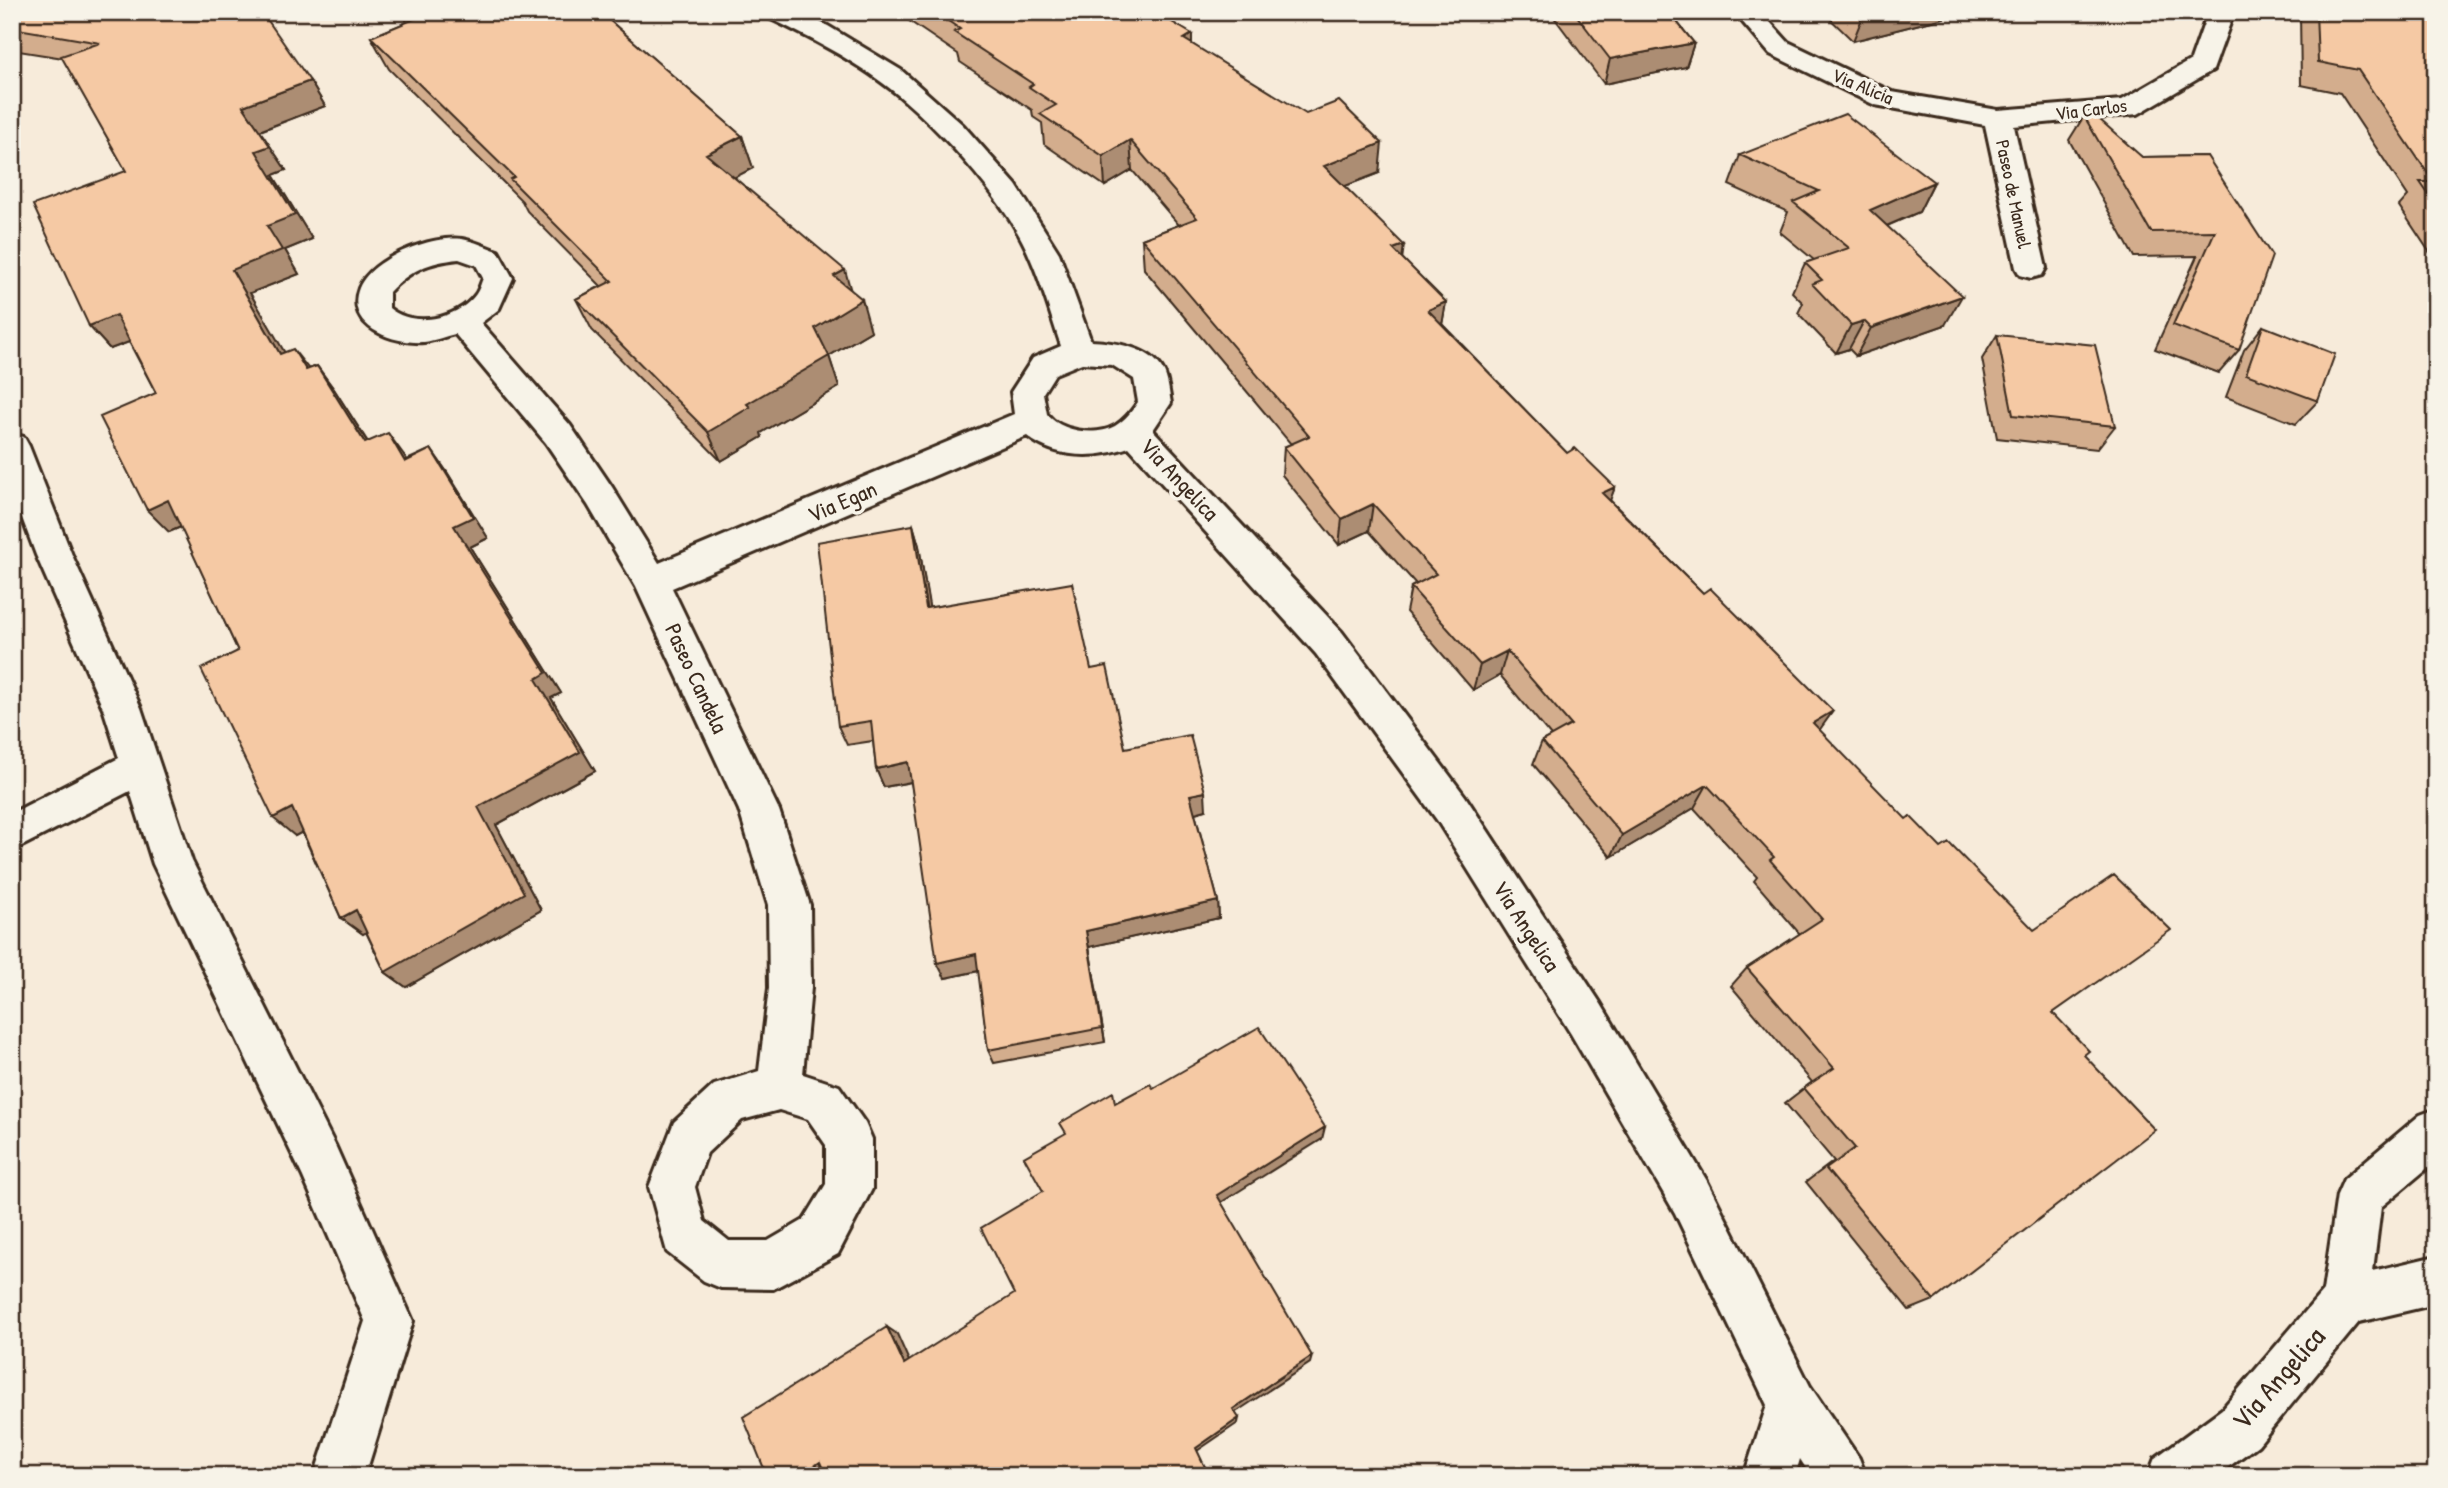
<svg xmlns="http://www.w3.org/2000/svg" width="2448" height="1488" viewBox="0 0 2448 1488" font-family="'Patrick Hand',sans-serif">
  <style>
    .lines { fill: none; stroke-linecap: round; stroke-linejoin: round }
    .minor-casing { stroke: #3b2a1e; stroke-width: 6 }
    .minor { fill: #f7f3e8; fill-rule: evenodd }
    .wall { fill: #d3ad8d; stroke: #3b2a1e; stroke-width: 2 }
    .shaded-wall { fill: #ac8d73; stroke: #3b2a1e; stroke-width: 2 }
    .building { fill: #f5c9a4; stroke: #3b2a1e; stroke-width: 2 }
    .labels { text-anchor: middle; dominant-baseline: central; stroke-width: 7; stroke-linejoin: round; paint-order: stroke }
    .far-street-label { font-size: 19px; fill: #3b2a1e; stroke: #f7f3e8 }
    .street-label { font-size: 23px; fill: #3b2a1e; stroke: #f7f3e8 }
    .near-street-label { font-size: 28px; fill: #3b2a1e; stroke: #f7f3e8 }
  </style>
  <rect width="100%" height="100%" fill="#f7ebda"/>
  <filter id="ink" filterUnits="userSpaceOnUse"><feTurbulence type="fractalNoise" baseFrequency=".0143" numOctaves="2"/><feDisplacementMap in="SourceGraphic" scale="14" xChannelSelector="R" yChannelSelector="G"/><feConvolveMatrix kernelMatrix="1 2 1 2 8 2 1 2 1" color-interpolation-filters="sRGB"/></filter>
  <g filter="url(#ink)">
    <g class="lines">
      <defs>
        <path id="minor" d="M765,12H799L828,26L901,70L963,125L1016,185L1059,253L1091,341C1113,342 1151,347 1163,370C1168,379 1169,392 1171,403L1153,430L1342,632L1465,796L1601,1004L1707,1181L1810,1386L1859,1458L1866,1476H1811L1800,1459L1795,1476H1744L1767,1405L1675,1213L1571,1034L1437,820L1316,654L1129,447C1096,459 1055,459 1027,436L672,588L779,810L810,905L811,988L803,1074L839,1086L865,1123L872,1139V1189L838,1254L773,1289L721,1288L704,1281L667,1252L649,1187L674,1122L714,1085L759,1071L769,988L768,905L739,810L636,587L588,505L546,443L455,334C445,336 434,341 424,342C394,344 344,327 359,288C371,258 432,235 462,239C474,241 486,247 498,251L513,278L499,309L481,323L570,425L612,487L659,563L1014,414L1011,392L1033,358L1061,346C1051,316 1042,284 1029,255C1006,199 929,116 880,81C846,56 807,36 769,18ZM459,259L476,265L483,278C481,283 479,290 476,294C457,320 413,328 389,308V292C410,270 429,262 459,259ZM1082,363L1112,365L1134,379L1138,402C1132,411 1125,420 1115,426C1095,437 1060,431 1047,414L1043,393L1055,374ZM779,1110L808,1119L826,1145V1184L804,1220L768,1241H729L704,1221L695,1187L707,1153L742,1120Z
          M1734,12H1761L1788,42L1892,92L1998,110L2122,100L2191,60L2208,12H2234L2213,70L2138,114L2014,126L2046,268L2042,275L2031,278L2020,275L2016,268L1985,125L1875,105L1770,54Z
          M12,434L24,437L29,446L72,555L141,708L192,861L335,1145L413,1321L365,1476H314L365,1321L303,1177L153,864L130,791L12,851V813L119,758L103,708L36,555L12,491Z
          M2436,1109V1161L2381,1207L2373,1271L2436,1256V1304L2359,1322L2258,1445L2216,1476H2148L2155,1458L2222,1409L2323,1291L2337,1195L2344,1179L2420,1115Z"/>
      </defs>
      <!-- minor casing -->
      <use href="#minor" class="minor-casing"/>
      <!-- minor -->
      <use href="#minor" class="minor"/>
    </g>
    <!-- wall -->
    <path class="wall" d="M12,12L237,16L310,81L325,106L260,131L286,170L273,175L312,239L285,250L299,274L250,293L284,353L309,369L317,366L334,389L368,442L404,455L407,460L431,449L447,472L488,538L470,547L561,693L551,698L595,771L496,825L541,910L406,987L385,972L366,932L363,934L341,918L302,832L295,836L238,651L181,527L169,532L156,393L129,342L110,349L89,326L126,171L63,58L12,50Z
      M402,12H600L742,136L753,168L734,177L850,289L871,331L829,356L839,387L761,433L762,437L721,461L592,330L576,299L601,286L527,211L522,201L389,69L371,37L407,22Z
      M896,12H1155L1192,44L1379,173L1345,186L1403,259L1446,302L1442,324L1567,453L1615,487L1610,500L1703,593L1833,711L1819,730L2053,1013L2084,1055L1934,1300L1909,1310L1806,1182L1834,1161L1785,1103L1812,1082L1731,986L1747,968L1800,934L1754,881L1757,877L1694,808L1611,857L1533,764L1542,741L1551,736L1500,675L1473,690L1406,612L1411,587L1416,584L1369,531L1339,545L1282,475L1284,447L1291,444L1144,269L1142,239L1179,225L1132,170L1105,186L1044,144L1042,123L1033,117L1032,110L960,62L958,54Z
      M1550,12H1669L1694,43L1686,67L1604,84Z
      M1823,12H1947L1944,18L1853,41Z
      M2300,12H2436V262L2399,206L2408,196L2340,93L2301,85Z
      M2084,116L2142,157L2207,156L2239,350L2219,373L2155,349L2197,256L2134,257L2069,140Z
      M1740,155L1934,182L1919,212L1887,226L1945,325L1856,356L1849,349L1836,353L1798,313L1803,303L1792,292L1805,263L1814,260L1780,232L1788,212L1729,185Z
      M2263,326L2318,401L2296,424L2226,397L2244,350Z
      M1997,335L2115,426L2097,449L1997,438L1982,359Z
      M913,525L919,546L929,608L1091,669L1125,748L1206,810L1195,813L1218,901L1219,918L1089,947L1105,1042L994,1063L988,1050L979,971L945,978L911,782L884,787L876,769L873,741L847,745L838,726Z"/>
    <!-- shaded-wall -->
    <path class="shaded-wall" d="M1879,12H1947L1944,18L1853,41L1863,16Z
      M1192,34V64L1184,39Z
      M1694,43L1686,67L1604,84L1610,59Z
      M310,81L325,106L259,131L243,106Z
      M742,136L753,168L718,186L706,154Z
      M1130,140L1132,170L1105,186L1103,156Z
      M1382,143L1379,173L1322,195L1324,166Z
      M270,146L286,170L273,175L312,239L285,250L299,274L250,293L299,377L280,354L232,270L267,226L256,151Z
      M1934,182L1919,212L1856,239L1870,210Z
      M1404,245L1400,275L1393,249Z
      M845,270L854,302L834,276Z
      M1962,296L1945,325L1856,356L1871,328Z
      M862,299L871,331L829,356L839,387L761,433L762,437L721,461L708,432L747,404L815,328Z
      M1446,302L1441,331L1428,310Z
      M116,315L137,339L110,349L89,326Z
      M1864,321L1849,349L1836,353L1851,325Z
      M293,349L311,372L306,370Z
      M317,366L334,389L382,465L365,443Z
      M388,433L404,455L421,484L405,462Z
      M431,449L447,472L488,538L470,547L561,693L551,698L595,771L496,825L541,910L406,987L385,972L478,807L536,679L454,526Z
      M1615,487L1605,514L1602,493Z
      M168,500L190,523L169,532L147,510Z
      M1373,504L1369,531L1339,545L1342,519Z
      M913,525L919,546L933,629L926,608Z
      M1507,651L1500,675L1473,690L1480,665Z
      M1833,711L1816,735L1813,723Z
      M908,762L916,781L884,787L876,769Z
      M1707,785L1694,808L1611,857L1622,835Z
      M1205,792L1206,810L1191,814L1190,795Z
      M292,808L314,826L295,836L273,818Z
      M1218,901L1219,918L1089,947L1105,1042L1086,931Z
      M356,910L377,926L363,934L341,918Z
      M976,954L983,970L945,978L937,963Z
      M1325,1127L1322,1139L1217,1205V1195Z
      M887,1327L897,1334L913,1370L904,1364Z
      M1312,1356L1310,1363L1233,1414V1409Z
      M1239,1418L1238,1423L1197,1451L1196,1448Z
      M820,1462L833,1466L817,1476H800Z
      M1205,1467L1206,1470L1197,1476H1192Z"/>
    <!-- building -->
    <path class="building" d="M12,12H234L237,16L246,12H262L310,81L243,106L270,146L256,151L295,215L267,226L282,250L232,270L280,354L293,349L306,370L317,366L365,443L388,433L405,462L431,449L473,517L454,526L546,673L536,679L580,752L478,807L524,893L385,972L356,910L341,918L292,808L273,818L201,669L238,651L168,500L147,510L100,417L156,393L116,315L89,326L33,205L126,171L61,56L100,43L12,28Z
      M411,12H600L742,136L706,154L845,270L834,276L862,299L815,328L829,356L747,404L750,407L708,432L576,299L612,281L510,179L514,177L371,37L417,18Z
      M935,12H1155L1192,34L1184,39L1306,114L1339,101L1382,143L1324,166L1404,245L1393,249L1446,302L1428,310L1567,453L1575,448L1615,487L1602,493L1703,593L1710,588L1833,711L1813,723L1906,819L1910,816L1941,848L1949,843L2034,930L2114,875L2171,930L2053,1013L2089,1051L2084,1055L2155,1130L1934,1300L1826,1169L1855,1148L1804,1088L1834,1068L1747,968L1822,919L1770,860L1774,857L1707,785L1622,835L1542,741L1571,725L1507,651L1480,665L1411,587L1436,574L1373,504L1342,519L1284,447L1309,436L1142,239L1197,218L1130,140L1103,156L1040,114L1056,105L1029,87L1033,84L954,32L960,29Z
      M1574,12H1669L1694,43L1610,59Z
      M1859,12H1879L1863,16Z
      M2316,12H2436V178H2431L2358,70L2318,62Z
      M2090,111L2142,157L2207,156L2272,256L2239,350L2173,325L2215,231L2151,232L2084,116Z
      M1845,114L1934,182L1870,210L1962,296L1871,328L1864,321L1851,325L1812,284L1822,280L1805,263L1849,248L1793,202L1819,191L1740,155Z
      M2420,182H2436V205Z
      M2263,326L2335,354L2318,401L2246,374Z
      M1997,335L2095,345L2115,426L2013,415Z
      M913,525L926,608L1072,583L1091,669L1107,666L1125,748L1190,735L1205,792L1190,795L1218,901L1086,931L1102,1028L988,1050L976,954L937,963L908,762L876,769L871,721L838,726L817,542Z
      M1259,1027L1325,1127L1217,1195L1312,1356L1233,1409L1239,1418L1196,1448L1205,1467L1192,1476H826L820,1462L800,1476H767L743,1417L887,1327L904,1364L1014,1294L981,1228L1043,1191L1024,1157L1066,1133L1060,1123L1113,1092L1115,1103L1150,1084L1153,1088Z"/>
  </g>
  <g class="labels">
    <!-- far-street labels -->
    <g class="far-street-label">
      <text transform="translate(1863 86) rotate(23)">Via Alicia</text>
      <text transform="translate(2091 109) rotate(-7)">Via Carlos</text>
      <text transform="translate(2014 194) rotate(78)">Paseo de Manuel</text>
    </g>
    <!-- street labels -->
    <g class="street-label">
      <text transform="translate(1180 479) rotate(47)">Via Angelica</text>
      <text transform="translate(842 501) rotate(-23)">Via Egan</text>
      <text transform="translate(697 678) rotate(65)">Paseo Candela</text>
      <text transform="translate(1527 926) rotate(57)">Via Angelica</text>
    </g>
    <!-- near-street labels -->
    <g class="near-street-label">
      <text transform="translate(2278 1378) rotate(-49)">Via Angelica</text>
    </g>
  </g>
  <!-- margin -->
  <rect width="2448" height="1488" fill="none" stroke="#f7f3e8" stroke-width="42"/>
  <rect x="21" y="21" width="2406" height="1446" fill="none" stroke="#3b2a1e" stroke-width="2.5" filter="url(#ink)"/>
</svg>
